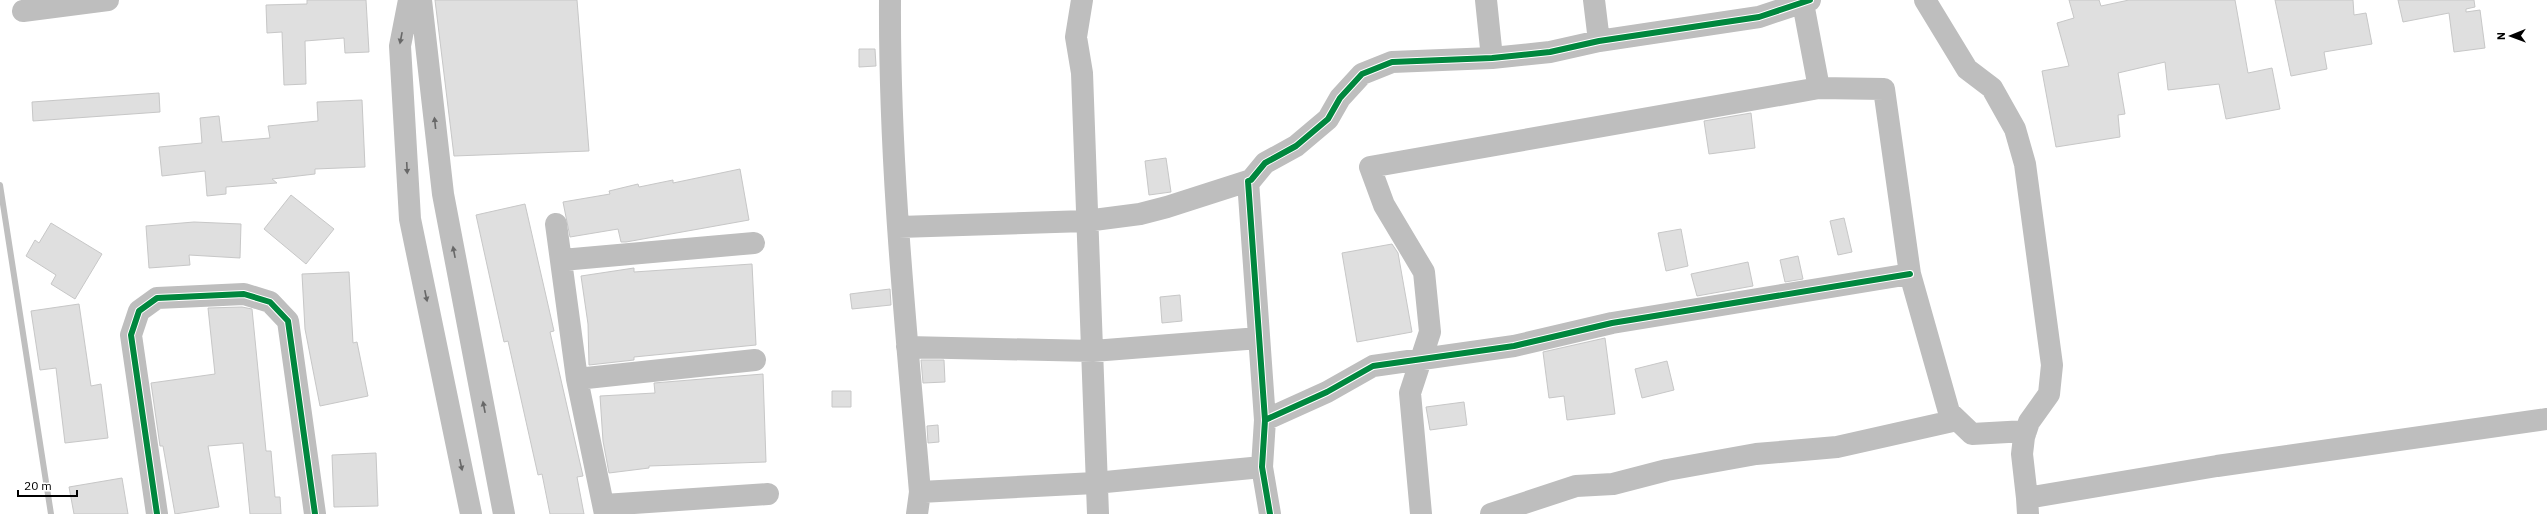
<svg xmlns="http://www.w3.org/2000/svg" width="2547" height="514" viewBox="0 0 2547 514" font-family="'IBM Plex Sans',sans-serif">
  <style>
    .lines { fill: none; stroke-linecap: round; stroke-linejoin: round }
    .stream { stroke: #bfbfbf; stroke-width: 6 }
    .building { fill: #dfdfdf; stroke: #c7c7c7 }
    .minor { stroke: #bebebe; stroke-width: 22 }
    .cycleway-casing { stroke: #fff; stroke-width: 8 }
    .cycleway { stroke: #00873e; stroke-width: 6 }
    .oneway { fill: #686868 }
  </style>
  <rect width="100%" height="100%" fill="#fff"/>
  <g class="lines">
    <!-- stream -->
    <path class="stream" d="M0,185L51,514"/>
  </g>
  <!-- building -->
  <path class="building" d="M307,0H366L369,52L345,53L344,38L305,41L306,84L284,85L282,32L267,33L266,5L307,4Z
    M435,0H577L589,151L454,156Z
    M2069,0H2099L2101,6L2129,0H2235L2248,73L2272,68L2280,109L2226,119L2219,84L2168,90L2165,62L2118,73L2125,114L2118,115L2120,137L2056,147L2042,71L2069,66L2057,23L2074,18Z
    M2275,0H2353L2354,15L2366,13L2372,44L2324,52L2327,69L2291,76Z
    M2398,0H2474L2475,7L2466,9V12L2480,10L2485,48L2454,52L2449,13L2403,22Z
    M859,49H875L876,66L859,67Z
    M159,93L160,112L33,121L32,102Z
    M362,100L365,167L315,169V174L272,179L277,183L226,187V194L207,196L205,171L162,176L159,147L202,143L200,118L219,116L222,142L270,138L268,126L318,121L317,102Z
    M1751,113L1755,148L1709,154L1704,121Z
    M1166,158L1171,192L1149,195L1145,161Z
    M740,169L749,220L626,242H621L618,229L570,237L563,202L610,194L609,191L638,184L639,187L673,180V183Z
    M291,195L334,229L306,264L264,229Z
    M525,204L554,331L550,332L583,476L577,477L584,514H550L542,474L538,475L508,341L504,342L476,215Z
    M1844,218L1852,252L1838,255L1830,221Z
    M194,222L241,224L240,258L189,255L190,265L149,268L146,226Z
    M51,223L102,254L75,299L51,284L56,275L26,256L35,240L39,243Z
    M1681,229L1688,266L1666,271L1658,233Z
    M1392,244L1398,253L1412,332L1357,342L1342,253Z
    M1798,256L1803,279L1785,282L1780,260Z
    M1748,262L1753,286L1697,296L1691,274Z
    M752,264L756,345L634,357V360L589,365L588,324L581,276L634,268V272Z
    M349,272L353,343L357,342L368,396L320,406L305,329L302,274Z
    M890,289L891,305L852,309L850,294Z
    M1180,295L1182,321L1162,323L1160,297Z
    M79,304L91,386L101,384L108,438L65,443L56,368L40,370L31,311Z
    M242,307L252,309L266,451H271L275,497H280L281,514H250L243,443L208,446L219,507L175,514L163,446H160L151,383L215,374L208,308Z
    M1605,338L1615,414L1567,420L1564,396L1549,398L1543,352Z
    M921,360H944L945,382L923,383Z
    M1667,361L1674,390L1642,398L1635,369Z
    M763,374L766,462L649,466V468L609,473L603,441L600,396L655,393L654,383Z
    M832,391H851V407H832Z
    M1464,402L1467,425L1430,430L1426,407Z
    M938,425L939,442L928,443L927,426Z
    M376,453L378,506L334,507L332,455Z
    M122,478L128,514H74L69,487Z"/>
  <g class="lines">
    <!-- minor -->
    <path class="minor" d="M409,0L400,46L410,219L471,514
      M421,0L443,194L504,514
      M890,0C889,164 906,328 920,492L917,514
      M1082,0L1076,37L1082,73L1098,514
      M1486,0L1492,58
      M1594,0L1599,41
      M1925,0L1967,69L1992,88L2015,129L2025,164L2052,365L2049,394L2029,422L2024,437L2022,454L2027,498
      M1803,3L1819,88L1884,89L1910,274L1949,412L1972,434L2026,431
      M23,11L108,0
      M556,224L577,379L605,514
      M899,227L1086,221L1140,214L1167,207L1248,181
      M562,260L754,243
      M907,347L1093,351L1259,338
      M577,379L755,360
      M1265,420L1327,392L1373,366L1514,346L1612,323L1910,274
      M920,492L1095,483L1262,467
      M604,505L768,494
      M157,514L131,335L139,311L157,298L244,294L270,302L288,321L315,514
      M1270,514L1262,467L1265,420L1248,181L1251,180L1265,163L1296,146L1328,119L1340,98L1362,74L1392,62L1492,58L1550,52L1599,41L1759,17L1810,0
      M1421,514L1410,393L1430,332L1424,272L1384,205L1370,167L1819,88
      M1491,514L1576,486L1613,484L1667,470L1756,454L1837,447L1957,420
      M2028,514L2027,498L2217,466L2547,419"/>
    <defs>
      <path id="cycleway" d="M1265,420L1327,392L1373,366L1514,346L1612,323L1910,274
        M157,514L131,335L139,311L157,298L244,294L270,302L288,321L315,514
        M1270,514L1262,467L1265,420L1248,181L1251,180L1265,163L1296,146L1328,119L1340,98L1362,74L1392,62L1492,58L1550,52L1599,41L1759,17L1810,0"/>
    </defs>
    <!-- cycleway casing -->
    <use href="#cycleway" class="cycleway-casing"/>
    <!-- cycleway -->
    <use href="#cycleway" class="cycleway"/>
  </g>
  <!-- one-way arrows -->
  <defs><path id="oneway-solid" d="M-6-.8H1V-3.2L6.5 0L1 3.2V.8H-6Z"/></defs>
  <g class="oneway">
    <use href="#oneway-solid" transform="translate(401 38) rotate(101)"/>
    <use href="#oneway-solid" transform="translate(435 123) rotate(-96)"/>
    <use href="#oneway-solid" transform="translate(407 168) rotate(87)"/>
    <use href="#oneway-solid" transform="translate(454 252) rotate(-101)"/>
    <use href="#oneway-solid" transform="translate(426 296) rotate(78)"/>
    <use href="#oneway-solid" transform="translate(484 407) rotate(-101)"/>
    <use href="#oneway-solid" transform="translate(461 465) rotate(78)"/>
  </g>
  <!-- north arrow -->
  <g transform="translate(2511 36) rotate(269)" stroke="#ffffff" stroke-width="3" paint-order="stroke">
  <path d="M0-3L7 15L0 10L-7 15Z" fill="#000000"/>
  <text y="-6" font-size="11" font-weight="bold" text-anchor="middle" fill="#000000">N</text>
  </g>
  <!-- scale -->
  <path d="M18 490v6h59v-6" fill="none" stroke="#000000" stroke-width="2"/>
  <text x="24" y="490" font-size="12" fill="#000000" stroke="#ffffff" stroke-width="3" paint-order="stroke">20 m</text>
</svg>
